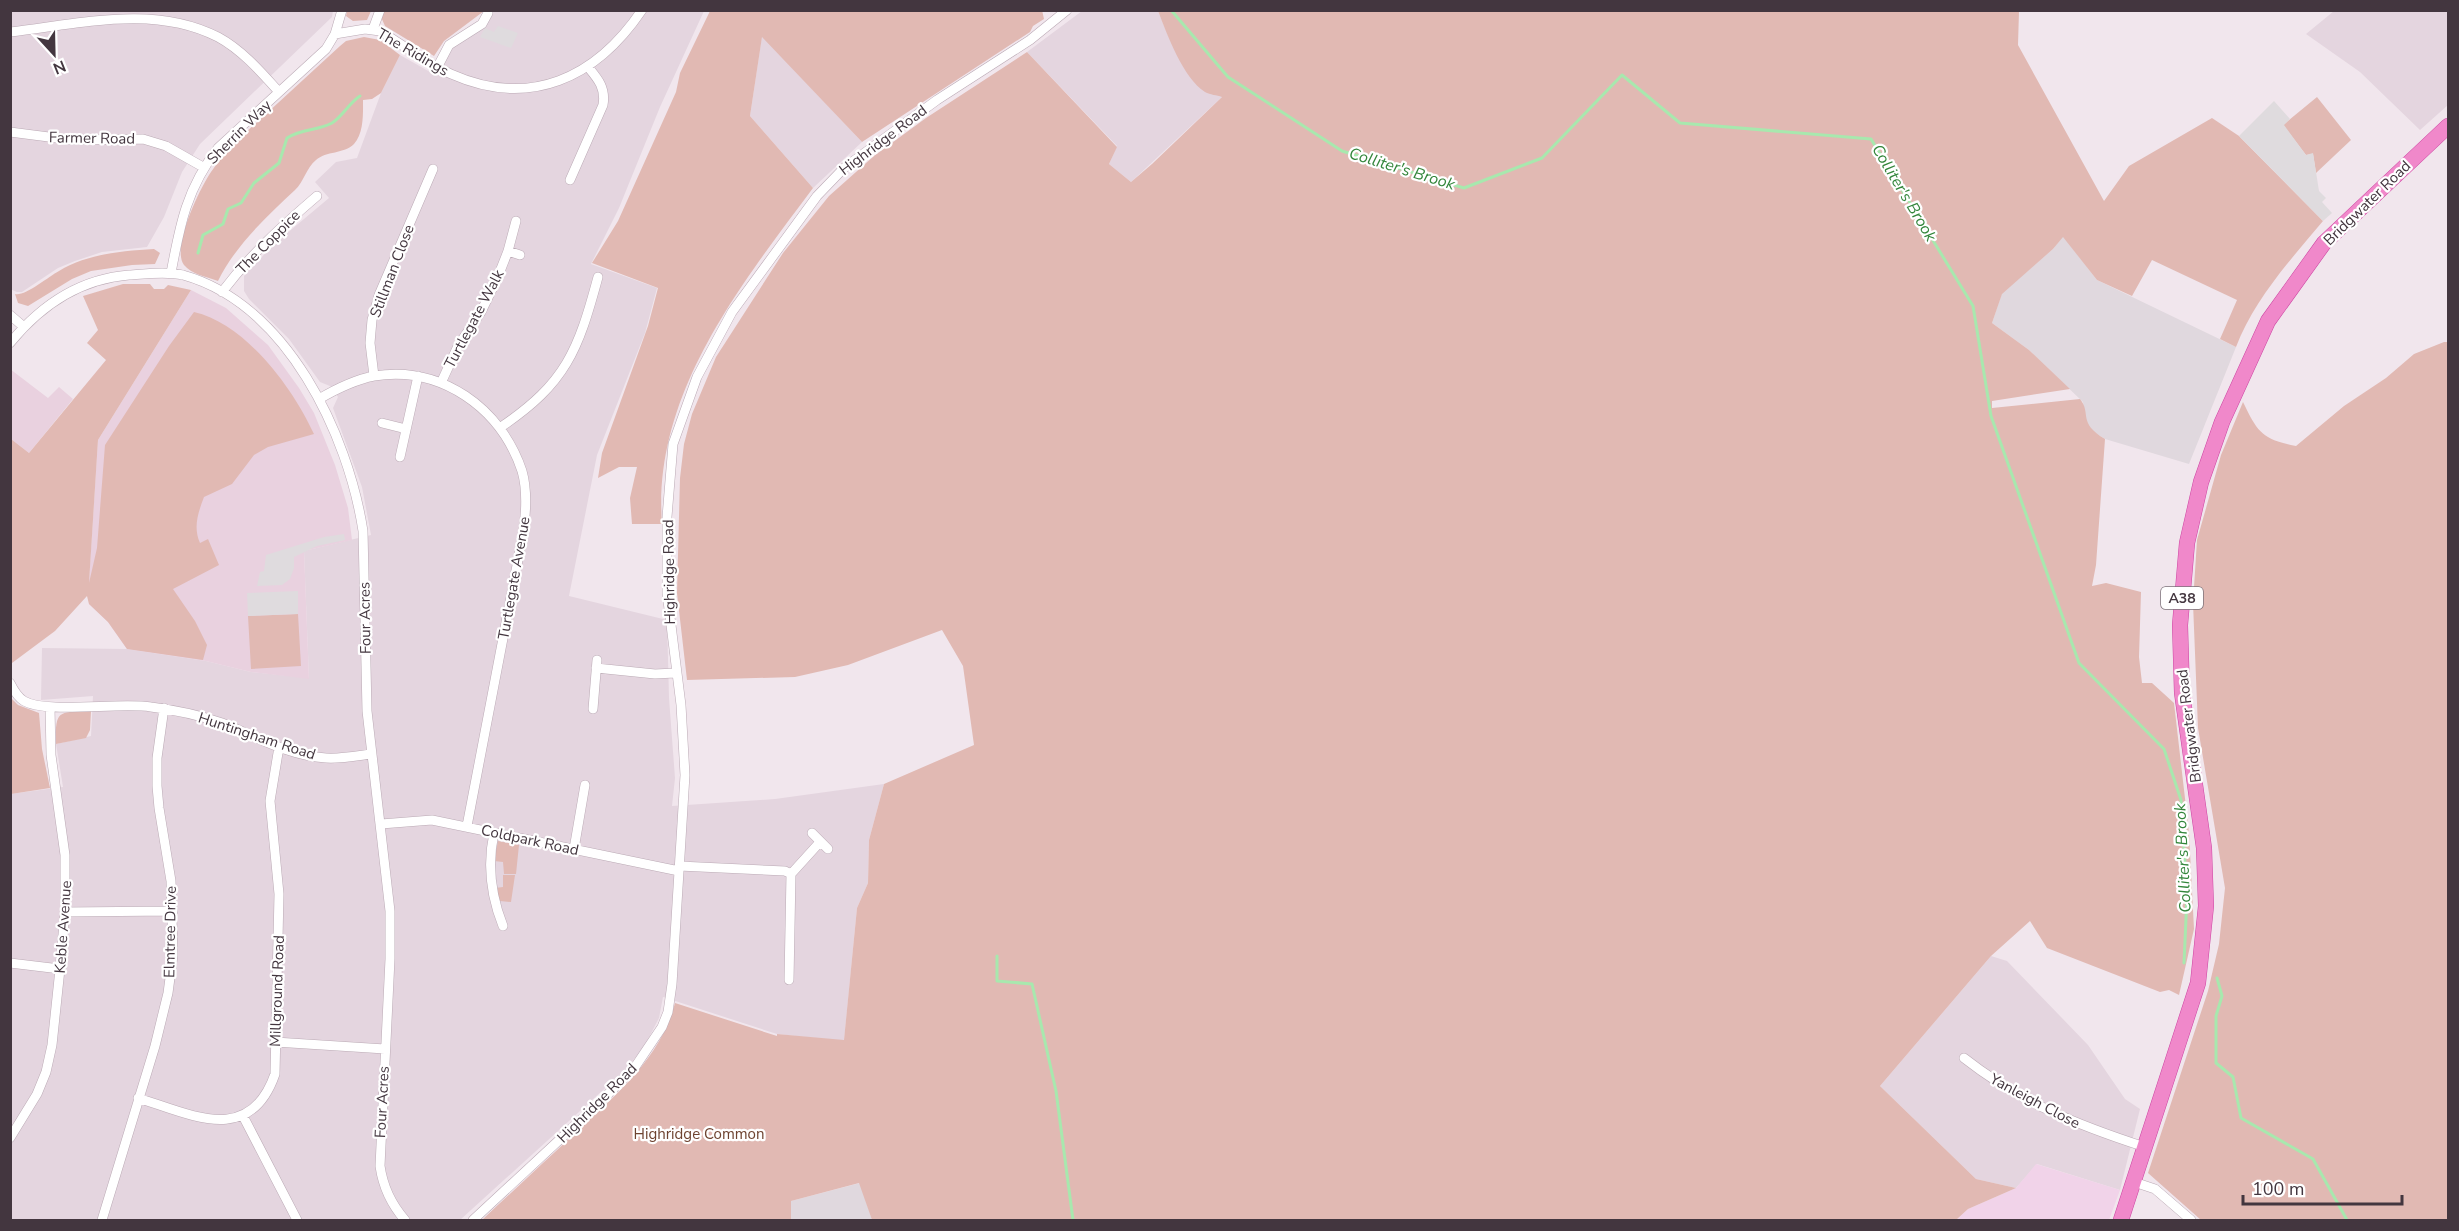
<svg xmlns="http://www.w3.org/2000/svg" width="2459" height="1231" viewBox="0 0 2459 1231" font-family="'Nunito Sans',sans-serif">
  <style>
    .residential { fill: #e4d5df }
    .commercial { fill: #f1d3e9 }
    .industrial { fill: #e0d8de }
    .education { fill: #e9d1df }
    .green { fill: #e1b9b3 }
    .parking { fill: #dfdbde }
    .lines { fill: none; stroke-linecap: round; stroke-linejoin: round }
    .stream { stroke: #a8e8ae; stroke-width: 3 }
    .minor-casing { stroke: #bbaab5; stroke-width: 10 }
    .trunk-casing { stroke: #cc45a2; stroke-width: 16 }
    .minor { stroke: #fff; stroke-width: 9 }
    .trunk { stroke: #f088ca; stroke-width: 15 }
    .labels { text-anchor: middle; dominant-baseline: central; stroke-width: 4.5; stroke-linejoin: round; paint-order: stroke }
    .shield { fill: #fff; stroke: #7b7279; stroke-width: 1.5 }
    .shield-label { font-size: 14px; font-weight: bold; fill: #43363f }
    .street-label { font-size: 15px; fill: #43363f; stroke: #fff }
    .park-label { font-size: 15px; fill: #6e4330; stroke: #fff }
    .water-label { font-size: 16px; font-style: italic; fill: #33863b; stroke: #fff }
  </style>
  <rect width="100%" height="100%" fill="#f1e6ed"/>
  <!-- residential -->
  <path class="residential" d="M10,11H333L332,17L200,144L182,172L164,217L147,247L102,252L75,261L58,268L22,292H17L10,289Z
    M490,11H704L660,107L619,208L591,264L657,288L645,333L597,455L569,596L667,620L669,698L675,778L672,806L775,799L884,784L869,840L868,883L857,908L844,1041L777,1034L663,997L659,1018L644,1047L624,1071L460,1220H11L10,794L63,787L56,744L91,736L93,696L41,700L42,648L127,649L206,661L251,672L309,678L304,551L371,535L362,487L333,408L338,397L330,386L320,382L289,339L249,299L244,291V276L273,245L329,198L315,182L336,162L357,158L381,93L400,55L430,72L448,41L476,25Z
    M1082,11H1158L1169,38L1207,93L1223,96L1131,182L1109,164L1117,146L1027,52Z
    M2334,11H2448V105L2420,130L2360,72L2306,34Z
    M762,36L862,142L813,188L750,116Z
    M1991,956L2007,961L2088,1045L2125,1099L2140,1109L2120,1190L2037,1164L2016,1188L1976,1179L1880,1086Z"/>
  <!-- commercial -->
  <path class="commercial" d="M2036,1164L2120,1190L2109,1220H1956L1968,1209L2016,1188Z"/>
  <!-- industrial -->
  <path class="industrial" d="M2063,236L2097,280L2236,347L2189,464L2105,439L2094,432L2085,422L2083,402L2029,350L1992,323L2002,293L2053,249Z
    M860,1183L872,1220H791V1201Z"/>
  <!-- education -->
  <path class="education" d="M191,290L226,308L268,345L299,388L314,413L335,465L348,508L352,540L304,551L309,679L251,672L206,661L127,649L108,622L89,604L88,596L98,440Z
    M10,369L48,398L59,387L73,399L29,453L11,439Z"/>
  <!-- green -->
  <path class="green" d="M347,11V10L371,11L367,20L353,21L346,16Z
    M384,11H484L444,41L434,56L385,26L381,17Z
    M710,11L1042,10L1044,19L1033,26L1030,32L862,142L762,37L750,116L813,188C740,286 652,395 662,524H632L630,498L637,467H619L598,478L602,453L648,326L658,288L592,263L618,221L676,92L680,73Z
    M1158,11H2019L2018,45L2104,201L2129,166L2212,118L2239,136L2323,221C2291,259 2254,300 2236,347L2220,339L2237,300L2152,260L2132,296L2097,280L2063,237L2053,249L2002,294L1992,323L2029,350L2070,389L1992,401V408L2080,399C2092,414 2077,422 2105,439L2096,565L2092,586L2106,583L2141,592L2139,657L2142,683H2152L2174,703L2189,833L2194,929L2179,995L2169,990L2160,992L2047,948L2030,921L1991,956L1880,1086L1976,1179L2016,1188L1968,1209L1956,1220H872L859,1183L791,1201V1220H482C512,1192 542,1164 573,1135C614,1096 660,1060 675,1003L777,1036V1034L844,1040L857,908L868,883L869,840L884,784L974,745L963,666L942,630L848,665L795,677L687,680L677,593L680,478L684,444L692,414L716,357L783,253L829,196L874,156L926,118L1027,52L1117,147L1109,164L1131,182L1152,164L1222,97C1217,95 1210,95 1205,92C1183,78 1167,34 1158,11Z
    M364,37L380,40L400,55L381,93L372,99L363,100C363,113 364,133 354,144C344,154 326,151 316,160C306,168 304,182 295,190C267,216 235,246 218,281C207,277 191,274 184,265C171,248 200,188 211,172C217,163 224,155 231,146L340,46L346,41Z
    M2317,97L2351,140L2316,173L2313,154L2306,155L2283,125Z
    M154,249L160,253L155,264L132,265L91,271L72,279L28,306L18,303L15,294C24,297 48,277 59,271C87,254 121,251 154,249Z
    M123,284H150L154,289H164L168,285L191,290L98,440L89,583L97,548L105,445L169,346L194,312C246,324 293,388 314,434L268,447L254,455L232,484L204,497C198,513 193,527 200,543L208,539L219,565L173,589L195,621L207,645L203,660L127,649L108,622L89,604L87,596L55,631L12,663L11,439L29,453L106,360L87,343L98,330L83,296Z
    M2444,342H2448V1220H2201L2148,1173L2208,991L2219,944L2225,888L2198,728L2193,603L2197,540L2221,455L2243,402C2258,433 2262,439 2296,446L2344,406L2386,378L2414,354Z
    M298,614L301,666L251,669L248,616Z
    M10,697L18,705L39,713L42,749L50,788L11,794Z
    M91,711L90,730L86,738L56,744C55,708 59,713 91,711Z
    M498,841L519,845L516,874H504L503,862L494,861Z
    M503,875H515L511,902L500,901L495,888L503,887Z"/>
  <!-- parking -->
  <path class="parking" d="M498,26L518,33L511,48L480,37L485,28L494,32Z
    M2274,101L2290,119L2284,125L2306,155L2313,153L2319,191L2326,198L2322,202L2332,213L2323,221L2239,136Z
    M344,534L345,540L317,546L294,557V568L290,579L282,585L257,586L260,572L264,571L266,555L324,537Z
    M298,591V614L248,616L247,593Z"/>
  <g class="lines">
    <!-- stream -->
    <path class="stream" d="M1171,10L1228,77L1342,151L1464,188L1542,158L1622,75L1680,123L1871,139L1973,306L1991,416L2079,663L2164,749L2181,800L2187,896L2184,963
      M198,253L203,235L223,224L228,209L241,203L254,183L279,163L287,138C302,128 318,131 332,123C343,116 349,103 360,96
      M997,956V981L1032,984L1056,1091L1073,1220
      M2217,978L2222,996L2216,1016V1063L2233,1077L2241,1118L2313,1159L2347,1220"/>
    <defs>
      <path id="minor" d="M373,29L380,10
        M10,32C79,24 154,4 218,37C242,50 261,72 279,92
        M335,34L365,29L380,31C403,45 426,63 451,74C530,109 596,78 642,10
        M438,66L449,45L482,24L488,13
        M10,132L72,140L143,139L166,146L203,167
        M570,180L603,105C606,88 598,79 588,67
        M508,251L520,255
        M171,273C180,224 187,188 218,148L326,49L335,34L342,10
        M222,292C250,255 282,226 317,196
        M10,315L24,327
        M10,343C41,305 79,279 129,275C146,274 166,271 183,275C287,304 348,434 363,531L367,711L390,911V959L380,1166C383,1187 391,1204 405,1220
        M374,376L370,343L372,320L379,295L433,169
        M441,383L458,346L481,312L497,279L508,251L516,221
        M319,399C336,389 354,380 374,376C441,365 501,408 522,471C528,492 526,514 523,534L467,826
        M382,423L406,429
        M501,427C566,383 578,351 598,277
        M400,457L418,376
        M596,668L655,674L675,673
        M10,683C13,689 17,697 24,701C46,714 120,702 151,707C175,710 199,715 222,723C255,736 289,756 326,758C341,759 356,756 371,754
        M593,709L597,660
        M381,824L432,820L679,871
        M494,833C487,865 491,896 503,926
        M812,833L828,849
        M574,849L585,785
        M679,866L785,871L791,874L789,980
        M791,874L820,842
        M65,912L173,911
        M10,963L60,969
        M275,1042L385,1049
        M1964,1058C2020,1102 2077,1125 2145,1147
        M138,1098C192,1115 250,1146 275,1074L279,894L270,801L279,747
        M243,1116L297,1220
        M10,1138L37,1094L46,1072L52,1045L60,969L65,912V855L51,755L50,707
        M2134,1182L2155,1189L2191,1220
        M102,1220L155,1046L168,993L173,955L171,881L159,808L157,786V758L164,708
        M473,1220L598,1104L635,1067L662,1027L668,1012L672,984L685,775L681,705L667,593V517L673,444L697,377L732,312L817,196L844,168L937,100L1030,40L1067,10"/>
      <path id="trunk" d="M2121,1220L2198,983L2206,906L2204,848L2182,693L2180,625L2187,543L2201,482L2222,422L2268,321L2324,243L2448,126"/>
    </defs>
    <!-- minor casing -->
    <use href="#minor" class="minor-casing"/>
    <!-- trunk casing -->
    <use href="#trunk" class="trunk-casing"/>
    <!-- minor -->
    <use href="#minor" class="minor"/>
    <!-- trunk -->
    <use href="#trunk" class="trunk"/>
  </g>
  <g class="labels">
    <!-- shield labels -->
    <rect class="shield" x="2161" y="587" width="42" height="22" rx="4.5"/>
    <g class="shield-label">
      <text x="2182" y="598">A38</text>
    </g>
    <!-- street labels -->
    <g class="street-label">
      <text transform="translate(413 52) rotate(30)">The Ridings</text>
      <text transform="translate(239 132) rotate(-45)">Sherrin Way</text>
      <text transform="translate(92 138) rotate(1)">Farmer Road</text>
      <text transform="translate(883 140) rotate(-37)">Highridge Road</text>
      <text transform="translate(2367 203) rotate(-44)">Bridgwater Road</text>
      <text transform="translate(268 242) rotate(-45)">The Coppice</text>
      <text transform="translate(392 271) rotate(-69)">Stillman Close</text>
      <text transform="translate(474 319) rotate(-62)">Turtlegate Walk</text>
      <text transform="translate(669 572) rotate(-91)">Highridge Road</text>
      <text transform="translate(514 578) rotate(-80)">Turtlegate Avenue</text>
      <text transform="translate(365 618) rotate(-91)">Four Acres</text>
      <text transform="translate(2189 726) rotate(-97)">Bridgwater Road</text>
      <text transform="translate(257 736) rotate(18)">Huntingham Road</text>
      <text transform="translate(530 840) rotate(12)">Coldpark Road</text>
      <text transform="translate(63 927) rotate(-86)">Keble Avenue</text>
      <text transform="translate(170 932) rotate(-89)">Elmtree Drive</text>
      <text transform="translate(277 991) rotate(-88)">Millground Road</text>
      <text transform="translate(2035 1101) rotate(28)">Yanleigh Close</text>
      <text transform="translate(382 1102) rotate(-87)">Four Acres</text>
      <text transform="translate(597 1103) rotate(-45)">Highridge Road</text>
    </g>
    <!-- park labels -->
    <g class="park-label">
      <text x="699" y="1134">Highridge Common</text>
    </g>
    <!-- water labels -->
    <g class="water-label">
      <text transform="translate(1402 169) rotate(17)">Colliter's Brook</text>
      <text transform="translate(1904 193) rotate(59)">Colliter's Brook</text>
      <text transform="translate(2183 858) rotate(-93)">Colliter's Brook</text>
    </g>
  </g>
  <!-- border -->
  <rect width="2459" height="1231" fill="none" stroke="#43363f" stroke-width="24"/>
  <!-- north arrow -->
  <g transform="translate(54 54) rotate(158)" stroke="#ffffff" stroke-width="4.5" paint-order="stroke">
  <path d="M0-4.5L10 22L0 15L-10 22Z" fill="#43363f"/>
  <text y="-9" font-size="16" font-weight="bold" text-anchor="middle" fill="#43363f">N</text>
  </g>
  <!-- scale -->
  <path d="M2243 1195v9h159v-9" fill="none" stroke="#43363f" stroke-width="3"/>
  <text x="2252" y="1195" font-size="18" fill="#43363f" stroke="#ffffff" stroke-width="4.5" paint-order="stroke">100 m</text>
</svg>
